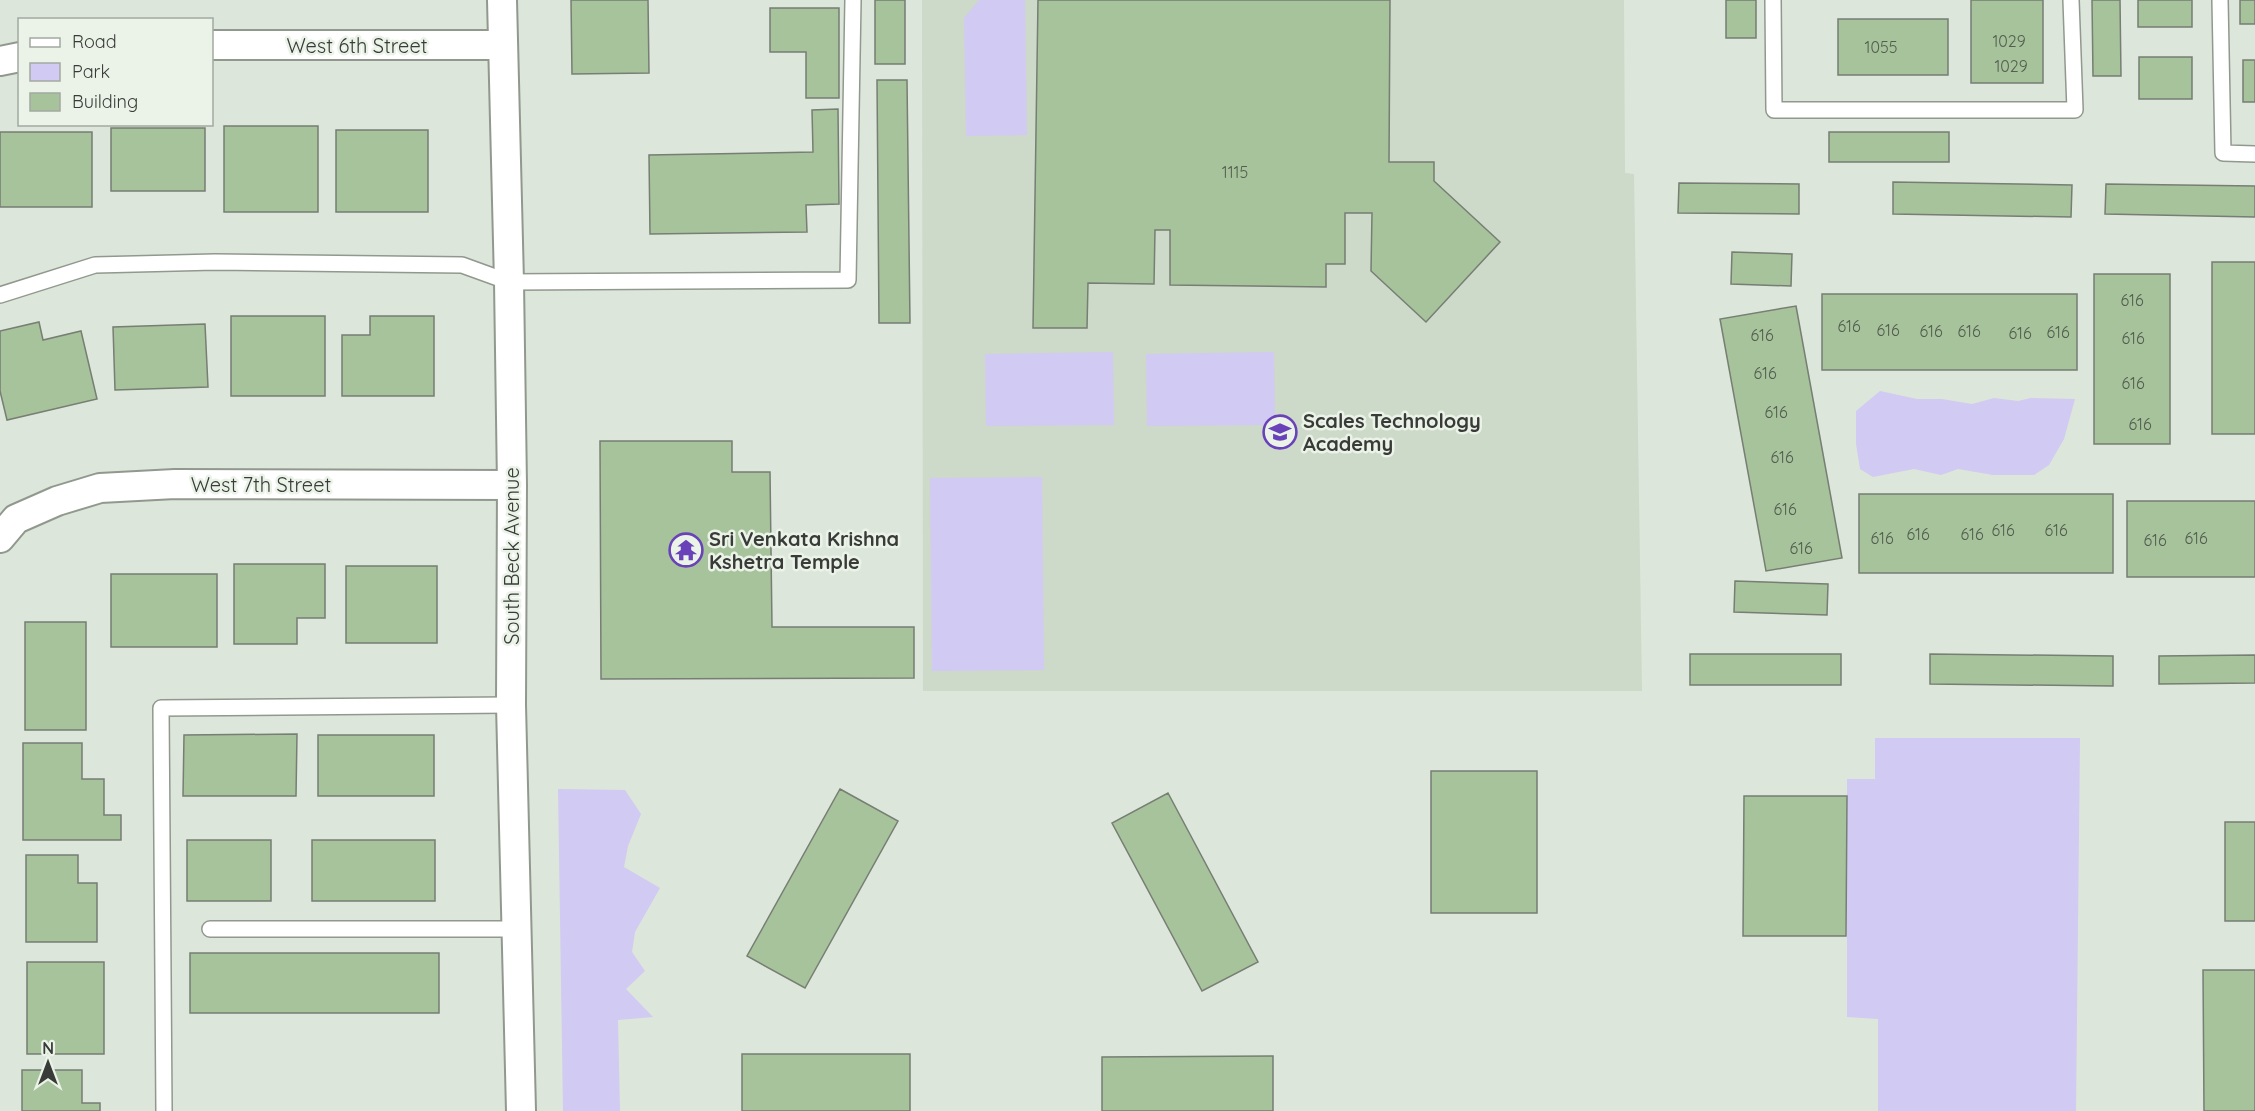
<svg xmlns="http://www.w3.org/2000/svg" width="2255" height="1111" viewBox="0 0 2255 1111" font-family="Quicksand,sans-serif">
  <style>
    .built { fill: #cdd9c9 }
    .green { fill: #d1caf2 }
    .building { fill: #a6c39b; stroke: #777e74; stroke-width: 1.5 }
    .lines { fill: none; stroke-linecap: round; stroke-linejoin: round }
    .lane-casing { stroke: #91998e; stroke-width: 18 }
    .street-casing { stroke: #91998e; stroke-width: 32 }
    .lane { stroke: #fff; stroke-width: 15 }
    .street { stroke: #fff; stroke-width: 28 }
    .labels { text-anchor: middle; dominant-baseline: central; stroke-width: 5; stroke-linejoin: round; paint-order: stroke }
    .number-label { font-size: 16px; fill: #545d50 }
    .street-label { font-size: 20px; fill: #383b37; stroke: #ebf3e8 }
    .poi-label { font-size: 20px; font-weight: bold; fill: #383b37; stroke: #ebf3e8; text-anchor: start }
  </style>
  <rect width="100%" height="100%" fill="#dde6da"/>
  <!-- built -->
  <path class="built" d="M922,0H1624L1625,173L1634,174L1642,691H923Z"/>
  <!-- green -->
  <path class="green" d="M979,0H1025L1027,135L966,136L964,18Z
    M1113,352L1114,425L986,426L985,354Z
    M1274,352L1275,425L1147,426L1146,354Z
    M1880,391L1917,399H1942L1972,404L1994,398L2018,401L2031,398L2075,399L2064,439L2049,465L2034,475H1993L1958,469L1941,475L1914,469L1873,477L1860,469L1856,444V411Z
    M1042,477L1044,670L932,671L930,478Z
    M1875,738H2080L2076,1111H1878V1019L1847,1017V779H1875Z
    M558,789L625,790L641,814L628,846L624,867L660,888L635,932L632,952L645,971L626,989L653,1017L618,1020L620,1111H563Z"/>
  <!-- building -->
  <path class="building" d="M571,0H648L649,73L572,74Z
    M875,0H905V64H875Z
    M1038,0H1390L1389,162H1434V181L1500,242L1426,322L1371,271L1372,213H1345V264H1326V287L1170,285V230H1155L1154,284L1088,283L1087,328H1033Z
    M1726,0H1756V38H1726Z
    M1971,0H2043V83H1971Z
    M2092,0H2120L2121,76H2093Z
    M2138,0H2192V27H2138Z
    M2240,0H2255V24H2240Z
    M770,8H839V98H806V52H770Z
    M1838,19H1948V75H1838Z
    M2139,57H2192V99H2139Z
    M2243,60H2255V102H2243Z
    M877,80H907L910,323H879Z
    M838,109L839,204L806,205L807,232L650,234L649,155L813,152L812,110Z
    M224,126H318V212H224Z
    M111,128H205V191H111Z
    M336,130H428V212H336Z
    M0,132H92V207H0Z
    M1829,132H1949V162H1829Z
    M1893,182L2072,185L2071,217L1893,214Z
    M1679,183L1799,184V214L1678,213Z
    M2106,184L2255,186V217L2105,214Z
    M1732,252L1792,254L1791,286L1731,284Z
    M2212,262H2255V434H2212Z
    M2094,274H2170V444H2094Z
    M1822,294H2077V370H1822Z
    M1796,306L1842,558L1766,571L1720,319Z
    M231,316H325V396H231Z
    M370,316H434V396H342V335H370Z
    M39,322L43,340L81,331L97,399L7,420L0,391V331Z
    M205,324L208,387L115,390L113,327Z
    M600,441H732V472H770L772,627H914V678L601,679Z
    M1859,494H2113V573H1859Z
    M2127,501H2255V577H2127Z
    M234,564H325V618H297V644H234Z
    M346,566H437V643H346Z
    M111,574H217V647H111Z
    M1735,581L1828,584L1827,615L1734,612Z
    M25,622H86V730H25Z
    M1690,654H1841V685H1690Z
    M1930,654L2113,656V686L1930,684Z
    M2255,655V683L2159,684V656Z
    M297,734L296,796H183L184,735Z
    M318,735H434V796H318Z
    M23,743H82V779H104V815H121V840H23Z
    M1431,771H1537V913H1431Z
    M840,789L898,821L805,988L747,956Z
    M1168,793L1258,962L1202,991L1112,823Z
    M1744,796H1847L1846,936H1743Z
    M2225,822H2255V921H2225Z
    M187,840H271V901H187Z
    M312,840H435V901H312Z
    M26,855H78V883H97V942H26Z
    M190,953H439V1013H190Z
    M27,962H104V1054H27Z
    M2203,970H2255V1111H2204Z
    M742,1054H910V1111H742Z
    M1273,1056V1111H1102V1057Z
    M22,1070H82V1103H100V1111H22Z"/>
  <g class="lines">
    <defs>
      <path id="lane" d="M1773,0L1774,110H2075L2071,0
        M2220,0L2223,153L2255,154
        M0,295L95,265L215,262L462,265L509,282L848,280L853,0
        M210,929H516
        M164,1111L161,708L511,705"/>
      <path id="street" d="M502,0L509,282L512,485L511,705L521,1111
        M212,45H503
        M0,61L20,57
        M0,538L16,519L57,501L100,488L175,484L512,485"/>
    </defs>
    <!-- lane casing -->
    <use href="#lane" class="lane-casing"/>
    <!-- street casing -->
    <use href="#street" class="street-casing"/>
    <!-- lane -->
    <use href="#lane" class="lane"/>
    <!-- street -->
    <use href="#street" class="street"/>
  </g>
  <!-- icons -->
  <defs>
    <symbol id="school-ring" viewBox="-11 -11 22 22"><circle r="9.5" fill="#ebf3e8" stroke="#6941b9" stroke-width="1.5"/><path d="M0-5L7-2L0 1L-7-2ZM-4 1L0 2.5L4 1V4Q0 6-4 4Z" fill="#6941b9"/></symbol>
    <symbol id="temple-ring" viewBox="-11 -11 22 22"><circle r="9.5" fill="#ebf3e8" stroke="#6941b9" stroke-width="1.5"/><path d="M0-6L5-2H3V0L6.5 2.5H4V6H1.5V3h-3V6H-4V2.5H-6.5L-3 0V-2H-5Z" fill="#6941b9"/></symbol>
  </defs>
  <g fill-rule="evenodd">
    <use href="#school-ring" x="1261" y="413" width="38" height="38"/>
    <use href="#temple-ring" x="667" y="531" width="38" height="38"/>
  </g>
  <g class="labels">
    <!-- number labels -->
    <g class="number-label">
      <text x="2009" y="41">1029</text>
      <text x="1881" y="47">1055</text>
      <text x="2011" y="66">1029</text>
      <text x="1235" y="172">1115</text>
      <text x="2132" y="300">616</text>
      <text x="1849" y="326">616</text>
      <text x="1888" y="330">616</text>
      <text x="1931" y="331">616</text>
      <text x="1969" y="331">616</text>
      <text x="2058" y="332">616</text>
      <text x="2020" y="333">616</text>
      <text x="1762" y="335">616</text>
      <text x="2133" y="338">616</text>
      <text x="1765" y="373">616</text>
      <text x="2133" y="383">616</text>
      <text x="1776" y="412">616</text>
      <text x="2140" y="424">616</text>
      <text x="1782" y="457">616</text>
      <text x="1785" y="509">616</text>
      <text x="2003" y="530">616</text>
      <text x="2056" y="530">616</text>
      <text x="1918" y="534">616</text>
      <text x="1972" y="534">616</text>
      <text x="1882" y="538">616</text>
      <text x="2196" y="538">616</text>
      <text x="2155" y="540">616</text>
      <text x="1801" y="548">616</text>
    </g>
    <!-- street labels -->
    <g class="street-label">
      <text x="357" y="45">West 6th Street</text>
      <text x="261" y="484">West 7th Street</text>
      <text transform="translate(511 556) rotate(-90)">South Beck Avenue</text>
    </g>
    <!-- poi labels -->
    <g class="poi-label">
      <text x="1303" y="420">Scales Technology<tspan x="1303" dy="23">Academy</tspan></text>
      <text x="709" y="538">Sri Venkata Krishna<tspan x="709" dy="23">Kshetra Temple</tspan></text>
    </g>
  </g>
  <!-- legend -->
  <rect x="18" y="18" width="195" height="108" fill="#ebf3e8" stroke="#a3a9a1" stroke-width="1.5"/>
  <rect x="30" y="38" width="30" height="9" fill="#ffffff" stroke="#a3a9a1" stroke-width="1.5"/>
  <text x="72" y="48" font-size="18" fill="#383b37">Road</text>
  <rect x="30" y="63" width="30" height="18" fill="#d1caf2" stroke="#a3a9a1" stroke-width="1.5"/>
  <text x="72" y="78" font-size="18" fill="#383b37">Park</text>
  <rect x="30" y="93" width="30" height="18" fill="#a6c39b" stroke="#a3a9a1" stroke-width="1.5"/>
  <text x="72" y="108" font-size="18" fill="#383b37">Building</text>
  <!-- north arrow -->
  <g transform="translate(48 1063)" stroke="#ebf3e8" stroke-width="4.5" paint-order="stroke">
  <path d="M0-4.5L10 22L0 15L-10 22Z" fill="#383b37"/>
  <text y="-9" font-size="16" font-weight="bold" text-anchor="middle" fill="#383b37">N</text>
  </g>
</svg>
